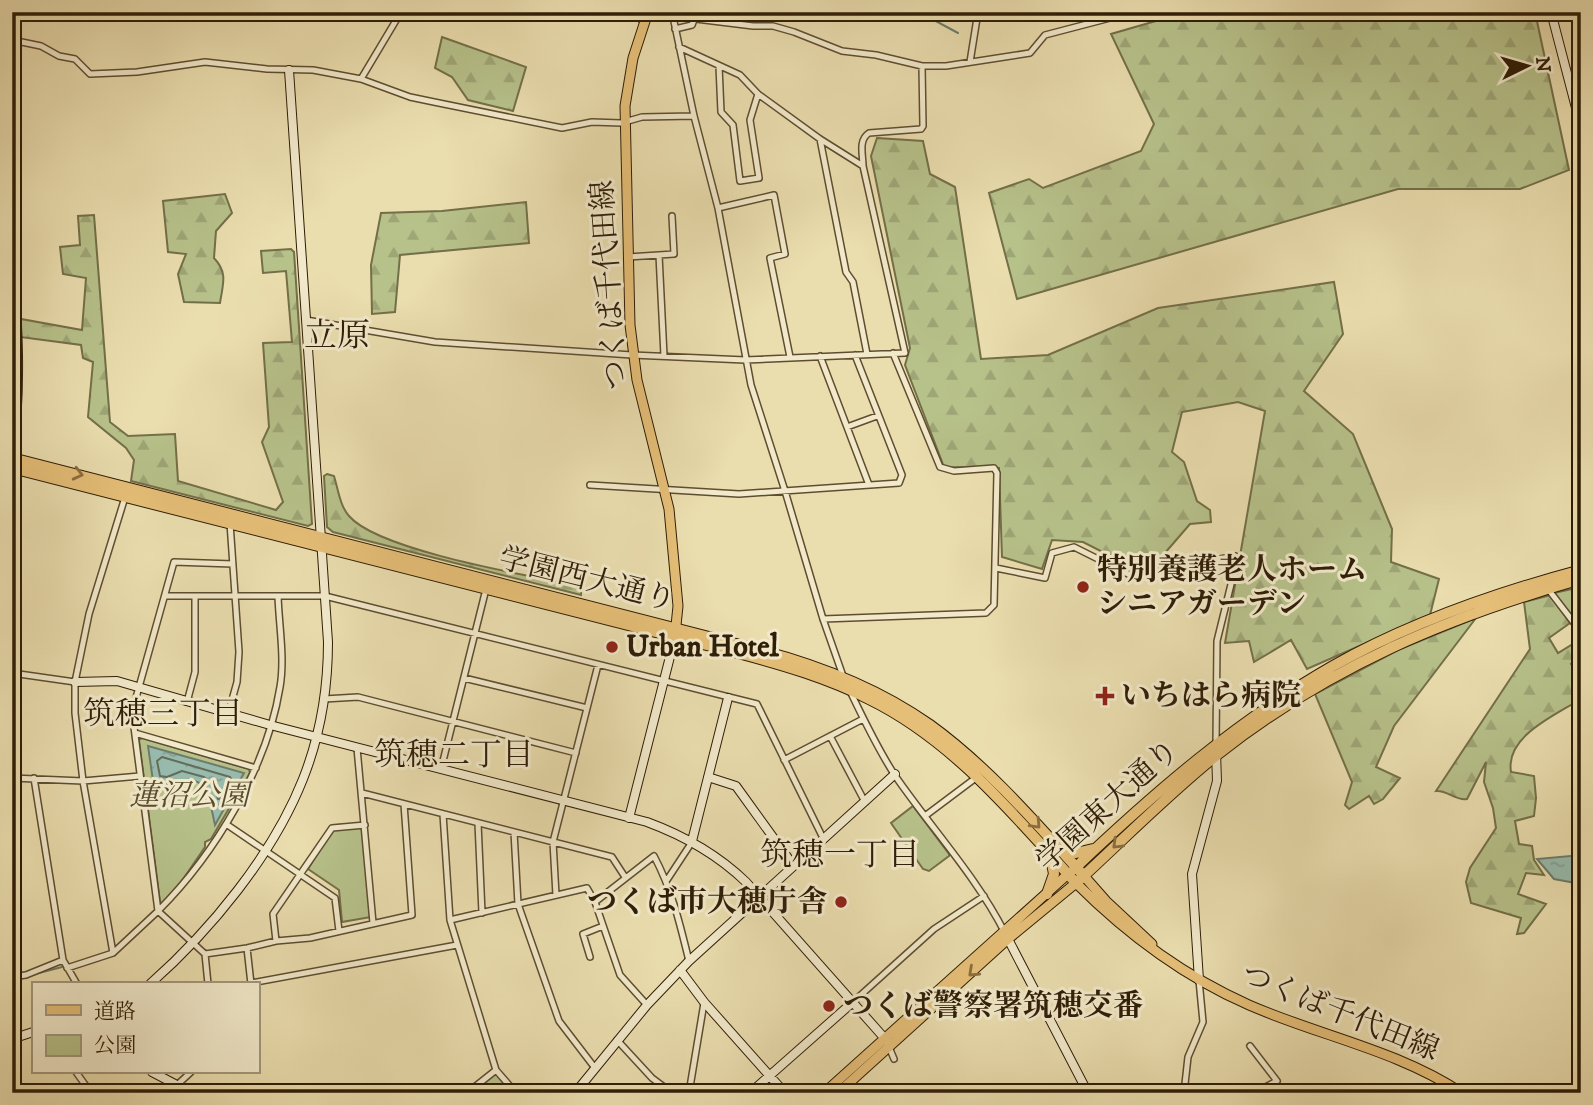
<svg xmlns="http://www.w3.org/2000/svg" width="1593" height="1105" viewBox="0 0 1593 1105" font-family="'IM FELL DW Pica','Noto Serif JP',serif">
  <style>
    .forest { fill: url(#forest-firs); stroke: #736f48; stroke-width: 2 }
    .green { fill: #b7c18a; stroke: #736f48; stroke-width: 2 }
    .water { fill: url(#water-ripples); stroke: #6e7c6b; stroke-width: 2 }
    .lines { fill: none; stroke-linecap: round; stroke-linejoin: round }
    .shore { stroke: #646c5a; stroke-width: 2 }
    .stream { stroke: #6e7c6b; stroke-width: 2 }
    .street-casing { stroke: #5e4d31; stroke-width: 8 }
    .secondary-casing { stroke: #2f1d07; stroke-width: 10 }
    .primary-casing { stroke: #2f1d07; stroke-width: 11 }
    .highway-casing { stroke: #2f1d07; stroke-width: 12 }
    .street { stroke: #f1e9ca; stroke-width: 5 }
    .secondary { stroke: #f1e9ca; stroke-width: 8 }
    .primary { stroke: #e5be77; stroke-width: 9 }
    .highway { stroke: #e5be77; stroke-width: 10 }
    .oneway { stroke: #8a6e3f }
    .poi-dot { fill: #8f2418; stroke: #f1e9ca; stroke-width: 2.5 }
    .labels { text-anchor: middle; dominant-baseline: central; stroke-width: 6; stroke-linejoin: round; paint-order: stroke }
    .street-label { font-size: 30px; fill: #2f1d07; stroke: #f1e9ca }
    .poi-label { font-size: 30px; font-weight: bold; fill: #2f1d07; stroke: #f1e9ca; text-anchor: start }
    .park-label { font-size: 30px; font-style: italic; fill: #584e2e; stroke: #f1e9ca }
    .neighbourhood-label { font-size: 32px; fill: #2f1d07; stroke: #f1e9ca }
    .quarter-label { font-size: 33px; fill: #2f1d07; stroke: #f1e9ca }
  </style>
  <defs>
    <pattern id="forest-firs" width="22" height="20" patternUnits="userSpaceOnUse" patternTransform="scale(1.75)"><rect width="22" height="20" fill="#b7c18a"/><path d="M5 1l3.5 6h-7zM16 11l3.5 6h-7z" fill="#9ea576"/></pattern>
    <pattern id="water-ripples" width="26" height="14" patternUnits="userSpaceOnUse" patternTransform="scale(1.75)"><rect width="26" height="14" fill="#98bbad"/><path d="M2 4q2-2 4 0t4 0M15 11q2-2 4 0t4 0" fill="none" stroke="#83a093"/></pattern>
  </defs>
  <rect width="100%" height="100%" fill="#eaddae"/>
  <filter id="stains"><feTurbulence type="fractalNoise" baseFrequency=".00286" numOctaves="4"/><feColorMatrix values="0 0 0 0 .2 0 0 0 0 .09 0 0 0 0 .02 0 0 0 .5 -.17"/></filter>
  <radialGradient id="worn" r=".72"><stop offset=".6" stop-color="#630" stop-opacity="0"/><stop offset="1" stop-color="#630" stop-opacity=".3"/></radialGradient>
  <!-- forest -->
  <path class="forest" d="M1187,12H1535L1569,170L1520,189H1398L1017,299L989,193L1029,179L1043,188L1141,151L1154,124L1111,34Z
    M442,37L526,67L513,111L468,100L452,77L435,68Z
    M877,138L923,141L930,174L955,187L981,359L1048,355L1158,308L1334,282L1343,334L1304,391L1353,434L1392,529L1391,562L1439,579L1430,615L1307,669L1291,640L1254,662L1249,641L1225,643L1265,411L1238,402L1182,412L1172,452L1184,462L1197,501L1210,510L1211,522L1190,524L1158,561L1134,568L1083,542L1052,540L1042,569L1002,557L999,468L944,467L905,365L910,348L871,156Z
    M225,194L232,213L216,231L214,258C228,273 223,283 220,303L184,302L178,274L186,254L168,252L163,201Z
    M526,202L529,243L400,255L395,312L372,314L371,265L381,213L442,211Z
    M94,215L110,422L128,436L175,434L178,481L276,510L283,502L262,442L269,427L263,343L292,342L286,271L263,273L261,251L291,249L294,252L312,524L308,526L131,481L134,460L126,448L88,417L93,362L83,358L81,345L20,337L21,319L82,330L86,278L63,274L60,247L80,245L78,216Z
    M327,474L334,476C338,489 340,506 349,516C379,551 531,576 581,586V595L333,532L327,527L324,476Z
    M1581,587V629L1554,593Z
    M1551,595L1570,623L1549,638L1558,653L1581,639V656L1571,664L1581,677V699C1556,715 1505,736 1511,772L1534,776L1536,798L1534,816L1515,821L1519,844L1532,846L1534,860L1544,875L1526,873L1518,894L1546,904L1524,933L1517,934L1521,918L1471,903L1466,882L1470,868L1496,828L1493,808L1484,782L1486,762L1467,799C1455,801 1448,790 1436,791L1530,649L1524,602Z
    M1476,618L1394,726L1376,767L1400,778L1383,799L1374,804L1369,796L1349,809L1345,805L1352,782L1315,694L1398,650Z"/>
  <!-- green -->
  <path class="green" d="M142,738L249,769L250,773L211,839L205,842V847L177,888L163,904L160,902L139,740Z
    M913,806L949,854V856L929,871L923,869L891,823Z
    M362,824L371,917L342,922L339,890L308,869L335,825Z
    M493,1075H497L512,1093H470Z"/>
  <!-- water -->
  <path class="water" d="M148,746L244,773L215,825L207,788C189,774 182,781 164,785L153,781Z
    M1581,855V884L1554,879L1537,859Z"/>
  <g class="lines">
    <!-- shore -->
    <path class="shore" d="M162,757L230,777L232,781L222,798L218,799L213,784L204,777L182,771L167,777L160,776L157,761Z"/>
    <!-- stream -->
    <path class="stream" d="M919,12L958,33
      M12,980L62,967"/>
    <defs>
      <path id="street" d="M627,12L644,21
        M672,12L694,116L718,208L751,385L785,491L823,619L843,676
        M696,19L753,26H773L794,32L842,51L876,55L922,66H946L1030,53L1045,35L1133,12
        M675,29L692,25L697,12
        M12,40L41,46L59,56L75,59L90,74L137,72L205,62L267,69L313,70L361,79L410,97L434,102L562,128L592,122L621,123L642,117L694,116
        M679,47L740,75L758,94L820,139L863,166
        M970,62L978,12
        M719,66L721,112L733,125L740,181L759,178L750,120L758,94
        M361,79L401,12
        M820,139L846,272L853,282L867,354
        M718,208L774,195L785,254L770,258L790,357
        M659,255L664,356
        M628,257L674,254L672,216
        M306,320L435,342L632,355L745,360L905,353L863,166C863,155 858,140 869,133L921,129L923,126L922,66
        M820,356L869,485
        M847,427L877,416
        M590,485L739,494L899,483L902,475L855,355
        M996,568L1045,578L1052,553L1074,547L1130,575L1137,576L1235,556L1236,564L1217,641L1216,744
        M1548,589L1581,632
        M166,596H325L757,704L823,838
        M278,596C279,626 285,658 280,687C267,768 215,854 158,911L205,954L247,948L276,941L310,938L412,915L404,804
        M823,619L986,613L994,605L997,473L994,468L954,471L940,467L893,353
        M12,673L75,682
        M464,678L587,708
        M850,691C864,720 878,750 896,777C932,829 976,876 1005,933
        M324,699L358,697L576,753
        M187,702L195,672V596
        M228,714L237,682L239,652L230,523
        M135,733L256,768
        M830,736L865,802
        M357,748L373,923
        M784,760L863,719
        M441,769L486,589
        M12,778L83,781L75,713V682L89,614L126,494
        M34,778L63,960L77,984
        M362,793L612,857L625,877
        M443,814L450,920L496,1070L516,1093
        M925,816L977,777
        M478,823L482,913
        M226,824L335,898L339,931
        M514,832L518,904L559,1021L595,1068
        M667,880L692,842
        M556,895L553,842L598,665
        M595,902L654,856C672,890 680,924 689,961
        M450,920L587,888L595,902L620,975L647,1005
        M276,941L273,914L332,828L365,825
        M247,948L251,984
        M113,953L83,781L140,776
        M205,954L208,984
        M590,957L583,934L603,926
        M67,968L113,953L158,911L132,712L174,562L233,564
        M12,977L26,975L63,960
        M251,983L457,945
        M853,1002L934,929L984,896
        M617,1040L652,1078L672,1093
        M1250,1046L1277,1081L1254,1093
        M889,1047L894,1059
        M76,1072L91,1093
        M177,1085L191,1072
        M467,1093L496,1070
        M689,1093L704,1003
        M1184,1093L1188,1057L1203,1022L1199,980"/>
      <path id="secondary" d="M1551,12L1581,127
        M12,255C18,321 22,391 12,457
        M75,682L117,681L270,725L647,822C685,836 717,854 746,882L887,1041
        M708,777L736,786L793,865
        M629,818L675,637
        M692,841L728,698
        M1008,939L1088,1093
        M680,970L704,1002L785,1093
        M1199,980L1192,874L1217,781L1216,752
        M150,984C210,931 273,855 303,779C320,736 328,688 328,642L289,70
        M12,1039L33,1032
        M152,1072L192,1093
        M575,1093L647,1005L689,961L895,774
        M750,1093L853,1002"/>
      <path id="primary" d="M648,12L633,58L625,106L630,325L637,380L669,509L678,606L675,635
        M1084,876L1106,901L1152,944
        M824,1093L1068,874
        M838,1093L1008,939L1076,883C1127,934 1183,976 1249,1005C1320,1036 1397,1050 1462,1093"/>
      <path id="highway" d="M12,458L748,647C813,663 875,686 930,725C988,767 1036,823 1084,876
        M12,468L738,653C783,665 828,678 869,699C953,740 1014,815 1076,883C1123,840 1168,794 1218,754C1330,666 1445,618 1581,579
        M1061,849L1076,853L1093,849
        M1074,869C1154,793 1237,721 1333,666C1411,622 1495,593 1581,570
        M1047,894L1054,874L1051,858"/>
    </defs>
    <!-- street casing -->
    <use href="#street" class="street-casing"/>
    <!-- secondary casing -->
    <use href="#secondary" class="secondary-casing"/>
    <!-- primary casing -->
    <use href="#primary" class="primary-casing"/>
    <!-- highway casing -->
    <use href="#highway" class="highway-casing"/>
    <!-- street -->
    <use href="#street" class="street"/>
    <!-- secondary -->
    <use href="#secondary" class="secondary"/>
    <!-- primary -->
    <use href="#primary" class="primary"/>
    <!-- highway -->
    <use href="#highway" class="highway"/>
  </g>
  <!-- one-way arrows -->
  <defs><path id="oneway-chevron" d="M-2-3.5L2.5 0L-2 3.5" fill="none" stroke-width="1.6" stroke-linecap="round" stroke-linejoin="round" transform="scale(1.75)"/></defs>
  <g class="oneway">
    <use href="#oneway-chevron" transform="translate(78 474) rotate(14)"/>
    <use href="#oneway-chevron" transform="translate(1036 824) rotate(47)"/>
    <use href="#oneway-chevron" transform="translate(1117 844) rotate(136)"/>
    <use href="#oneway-chevron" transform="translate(973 972) rotate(137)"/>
  </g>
  <!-- markers -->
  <g class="poi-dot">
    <circle cx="1083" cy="587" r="7"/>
    <circle cx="612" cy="647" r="7"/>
    <path d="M1101.5 685.5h7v7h7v7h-7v7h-7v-7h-7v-7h7z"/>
    <circle cx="841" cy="902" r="7"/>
    <circle cx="829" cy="1006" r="7"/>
  </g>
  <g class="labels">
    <!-- street labels -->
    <g class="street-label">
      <text transform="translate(610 285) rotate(-94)">つくば千代田線</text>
      <text transform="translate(587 580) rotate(14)">学園西大通り</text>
      <text transform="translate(1108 806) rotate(-42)">学園東大通り</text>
      <text transform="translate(1340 1013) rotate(22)">つくば千代田線</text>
    </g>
    <!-- poi labels -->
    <g class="poi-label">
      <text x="1097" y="570">特別養護老人ホーム<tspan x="1097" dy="34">シニアガーデン</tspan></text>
      <text x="626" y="647">Urban Hotel</text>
      <text x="1121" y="696">いちはら病院</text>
      <text x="827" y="902" text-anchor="end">つくば市大穂庁舎</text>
      <text x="843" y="1006">つくば警察署筑穂交番</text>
    </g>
    <!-- park labels -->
    <g class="park-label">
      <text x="189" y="796">蓮沼公園</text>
    </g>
    <!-- neighbourhood labels -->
    <g class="neighbourhood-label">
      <text x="163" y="715">筑穂三丁目</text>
      <text x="454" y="756">筑穂二丁目</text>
      <text x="840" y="856">筑穂一丁目</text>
    </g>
    <!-- quarter labels -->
    <g class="quarter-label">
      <text x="337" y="336">立原</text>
    </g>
  </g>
  <!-- margin -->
  <rect width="1593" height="1105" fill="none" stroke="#eaddae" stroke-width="42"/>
  <rect x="14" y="14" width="1565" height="1077" fill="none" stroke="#2f1d07" stroke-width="3.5"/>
  <rect x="21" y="21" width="1551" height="1063" fill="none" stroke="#2f1d07" stroke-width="2"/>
  <!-- legend -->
  <rect x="32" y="982" width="228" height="91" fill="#f1e9ca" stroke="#a3977c" stroke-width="2"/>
  <rect x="46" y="1005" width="35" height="10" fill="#e5be77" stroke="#a3977c" stroke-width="2"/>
  <text x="94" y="1018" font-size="21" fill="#2f1d07">道路</text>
  <rect x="46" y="1035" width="35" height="21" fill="#b7c18a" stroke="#a3977c" stroke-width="2"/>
  <text x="94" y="1052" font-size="21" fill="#2f1d07">公園</text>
  <!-- north arrow -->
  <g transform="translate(1527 66) rotate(85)" stroke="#f1e9ca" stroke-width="5" paint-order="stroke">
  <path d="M0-5L12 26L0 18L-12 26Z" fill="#2f1d07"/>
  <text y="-10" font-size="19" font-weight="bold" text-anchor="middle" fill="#2f1d07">N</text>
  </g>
  <rect width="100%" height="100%" filter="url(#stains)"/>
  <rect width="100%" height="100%" fill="url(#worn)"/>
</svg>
